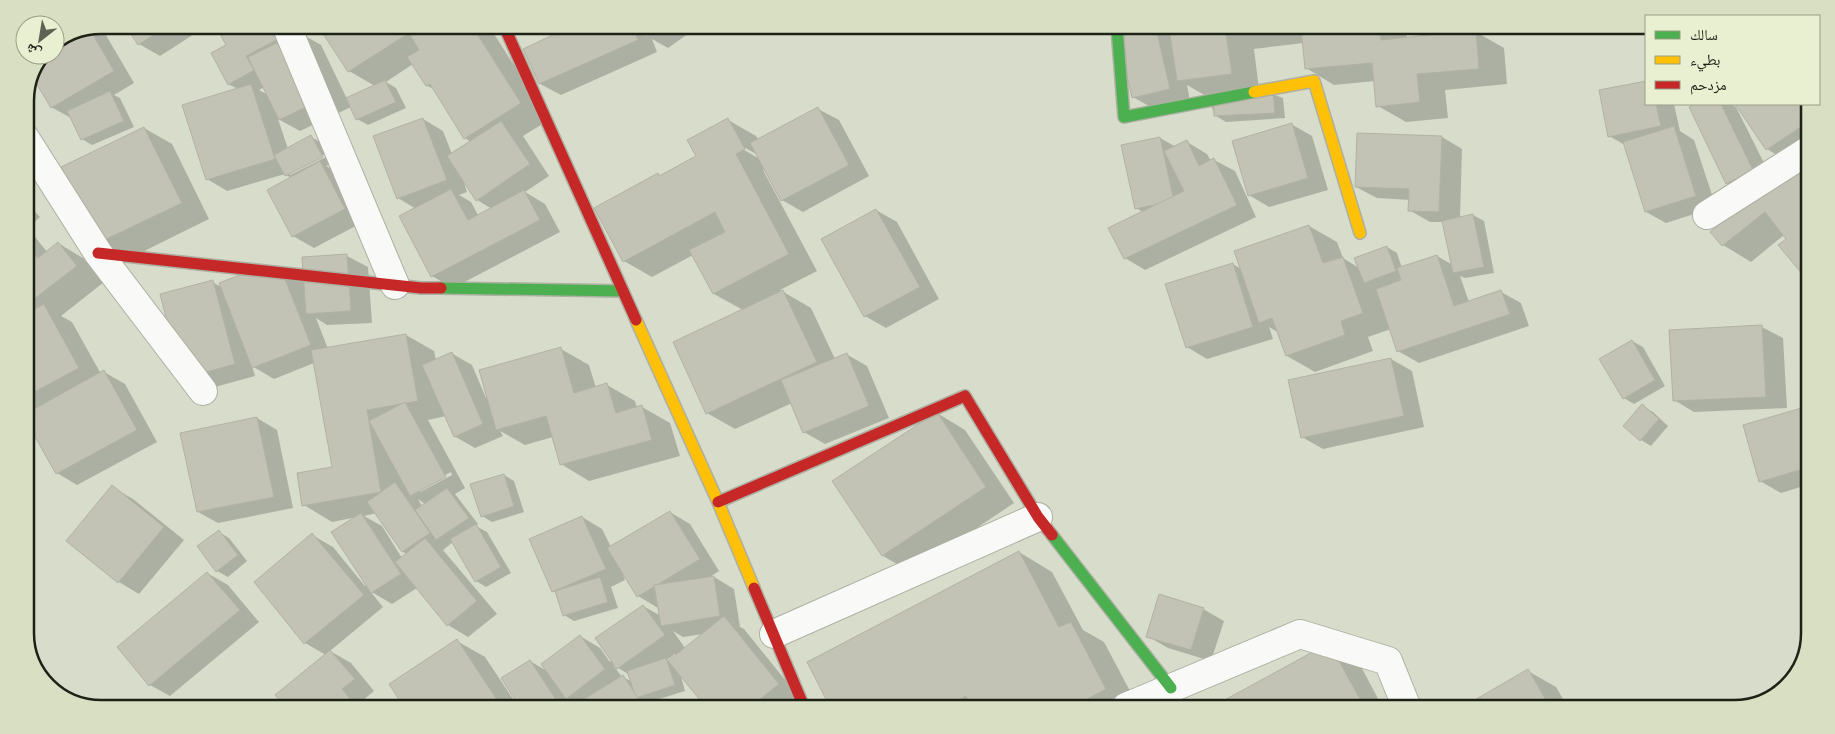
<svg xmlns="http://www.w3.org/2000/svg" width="1835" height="734" font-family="'Open Sans','Noto Naskh Arabic',sans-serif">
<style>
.shadow{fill:#0003;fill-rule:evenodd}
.building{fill:#c3c3b5;stroke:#b2b2a4}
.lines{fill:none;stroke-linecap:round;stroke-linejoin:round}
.street-casing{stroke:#adb0a2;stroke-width:30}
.fast-casing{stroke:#adb0a2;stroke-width:14}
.slow-casing{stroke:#adb0a2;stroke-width:14}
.jam-casing{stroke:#adb0a2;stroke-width:14}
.street{stroke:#f9faf7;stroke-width:28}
.fast{stroke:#4caf50;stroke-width:11}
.slow{stroke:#ffc107;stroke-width:11}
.jam{stroke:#c62828;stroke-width:11}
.rim{fill:none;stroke:#1e2115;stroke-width:2.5}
</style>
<rect width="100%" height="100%" fill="#d8dccb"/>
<g class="shadow">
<polygon points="100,25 134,83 114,95 120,98 134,127 92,145 82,139 73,119 51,107 34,76 44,55 55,55 55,44"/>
<polygon points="127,25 195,25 199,31 160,56 139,44"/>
<path d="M 217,25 L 283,25 L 300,33 L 321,45 L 347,99 L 375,86 L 349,71 L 321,26 L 489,26 L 549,120 L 523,136 L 549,176 L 525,192 L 545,204 L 560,232 L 453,288 L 432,276 L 416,209 L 398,198 L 423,119 L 443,131 L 452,154 L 471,142 L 465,138 L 434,89 L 427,86 L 413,64 L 386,82 L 396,88 L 406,108 L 368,125 L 357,119 L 351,107 L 300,131 L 278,119 L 288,149 L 311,137 L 322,143 L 327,153 L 290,172 L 290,175 L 328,156 L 332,163 L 326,166 L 341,174 L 365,221 L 314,248 L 293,236 L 291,178 L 285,174 L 227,191 L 207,179 L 238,89 L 228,84 L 228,46 ZM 264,87 L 268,95 L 259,90 ZM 463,179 L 477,200 L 492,209 L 478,215 L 471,202 L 459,195 L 467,192 Z"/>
<polygon points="575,26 699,26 668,48 652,39 657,52 561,95 540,84"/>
<polygon points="1117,28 1406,28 1407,38 1476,32 1504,48 1507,84 1445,90 1448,118 1406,122 1378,106 1375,81 1334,85 1306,68 1303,43 1254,49 1259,89 1283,98 1285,118 1226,122 1216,116 1206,96 1187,85 1190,101 1154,109 1133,97"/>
<polygon points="1646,82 1646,104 1674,104 1680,131 1694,140 1716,207 1666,223 1646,212 1625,145 1609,136 1600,91"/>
<polygon points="1698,104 1731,104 1736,107 1765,165 1777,155 1767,149 1736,104 1810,104 1810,134 1784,151 1809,165 1809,280 1784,235 1751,262 1723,245 1712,232 1755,198 1727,183 1690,107"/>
<path d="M 818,109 L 839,120 L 869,176 L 803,212 L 782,200 L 766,169 L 763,170 L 817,271 L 780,290 L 811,308 L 835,359 L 846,354 L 867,366 L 889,418 L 825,444 L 804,432 L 792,403 L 735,429 L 707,413 L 743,310 L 714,294 L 693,255 L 652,277 L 624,261 L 658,175 L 661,176 L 698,156 L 728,120 L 756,136 L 759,140 ZM 740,145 L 758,155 L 758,158 L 739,147 Z"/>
<polygon points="1291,124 1312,136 1328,190 1269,207 1249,195"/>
<polygon points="144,128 172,144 209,219 128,259 99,242"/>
<polygon points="1442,137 1462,149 1460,218 1473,215 1484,221 1494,273 1465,278 1460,276 1469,302 1501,292 1521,303 1529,326 1419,363 1398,351 1391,329 1368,337 1373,351 1315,372 1287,356 1279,333 1269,327 1273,339 1207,359 1187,347 1233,264 1241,269 1309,226 1337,242 1343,258 1359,268 1387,247 1397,253 1402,268 1437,256 1453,265 1444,222 1430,222 1409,210 1410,200 1377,198 1356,187"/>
<polygon points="1160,138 1176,147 1187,142 1207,154 1211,161 1214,160 1235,171 1256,217 1145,270 1125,258 1143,212 1136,208"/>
<polygon points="25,201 40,217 28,228 47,252 58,243 86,260 104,282 61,316 72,322 101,374 104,372 125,384 157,442 77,485 57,473 30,426 25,429"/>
<polygon points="876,210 897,222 939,299 886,328 865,316"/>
<path d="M 347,256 L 368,267 L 372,323 L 327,325 L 316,318 L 328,349 L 406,335 L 434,351 L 436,360 L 451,353 L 472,365 L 486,398 L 561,349 L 589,365 L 596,388 L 607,385 L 635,401 L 637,408 L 642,407 L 670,423 L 680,456 L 589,481 L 561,464 L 553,437 L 525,445 L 500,431 L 503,436 L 475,448 L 454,436 L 446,416 L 428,420 L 465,488 L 455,494 L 478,524 L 476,526 L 487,532 L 511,573 L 486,587 L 476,581 L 453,542 L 443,550 L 497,614 L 468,637 L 448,625 L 417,588 L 392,604 L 370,591 L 383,607 L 330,651 L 351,663 L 374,691 L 362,701 L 365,706 L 285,705 L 276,695 L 326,655 L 305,643 L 312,535 L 333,547 L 365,586 L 367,585 L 357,517 L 332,522 L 304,505 L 333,468 L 314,363 L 274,379 L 252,366 L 255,376 L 204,390 L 212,282 L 223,288 ZM 451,472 L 452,475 L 420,492 L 420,489 ZM 418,499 L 425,504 L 422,506 ZM 377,513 L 403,552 L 407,554 L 402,558 L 382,526 L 364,516 Z"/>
<polygon points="1762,327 1783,338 1787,408 1694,412 1674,400 1670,331"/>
<polygon points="1632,341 1643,347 1665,386 1634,404 1624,398"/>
<polygon points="1391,359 1412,371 1424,427 1323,449 1302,437"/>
<polygon points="1642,406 1653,412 1668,426 1651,446 1641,440"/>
<polygon points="1805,408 1808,410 1807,485 1781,493 1760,481"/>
<polygon points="937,413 965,430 1014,503 911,572 883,556 833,482"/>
<polygon points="257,418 277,430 293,508 218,523 198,512"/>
<polygon points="504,475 514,481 524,512 492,522 482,516"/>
<polygon points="112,487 133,499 184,540 139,594 119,582 68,541"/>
<path d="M 670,512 L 690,524 L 719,571 L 708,578 L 714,577 L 734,589 L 740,627 L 744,629 L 798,696 L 785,707 L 706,706 L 680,673 L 685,691 L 656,700 L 660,706 L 405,706 L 457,641 L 485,657 L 517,705 L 519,704 L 530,661 L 547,671 L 580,636 L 600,648 L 610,662 L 643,606 L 661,616 L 658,608 L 638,596 L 625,575 L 623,575 L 625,580 L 611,587 L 618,608 L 574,621 L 564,615 L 557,594 L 553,591 L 582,517 L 602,529 L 611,547 ZM 673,631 L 683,637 L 704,634 L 685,648 ZM 675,654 L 676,656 L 669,661 L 667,660 ZM 613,665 L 630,675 L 633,682 L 622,677 Z"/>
<polygon points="219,532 229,538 247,561 228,577 217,571"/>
<polygon points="1019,552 1052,572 1083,630 1104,642 1139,708 832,707"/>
<polygon points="207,573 228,585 259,622 170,696 150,685"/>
<polygon points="1203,609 1224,621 1211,661 1168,648 1147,636"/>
<polygon points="1329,645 1358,661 1383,708 1212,708"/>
<polygon points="1528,671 1556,687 1569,709 1463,708"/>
</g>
<g class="building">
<polygon points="125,25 169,25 138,45"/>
<polygon points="215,25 270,25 278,39 246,56 254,70 228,85 211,53 226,45"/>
<polygon points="318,26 472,26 521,103 464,139 430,84 426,86 407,57 419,50 409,33 348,72"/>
<polygon points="572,26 632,26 638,40 539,84 523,49"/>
<polygon points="639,26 662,26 646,37"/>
<polygon points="1116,28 1156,28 1170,89 1132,98"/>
<polygon points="1169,28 1268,28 1226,33 1232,74 1177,81"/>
<polygon points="1301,28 1380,28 1381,40 1476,30 1479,69 1417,74 1420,102 1376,107 1372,63 1305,69"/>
<polygon points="90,29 114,71 51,108 33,78 44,55 55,55 55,44"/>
<polygon points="300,32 331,95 279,120 248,57"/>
<polygon points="385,80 396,102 356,120 346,98"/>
<polygon points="1646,81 1646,104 1656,104 1661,126 1608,137 1599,90"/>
<polygon points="251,84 275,159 206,180 182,105"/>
<polygon points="110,91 124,121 81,140 67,111"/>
<polygon points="1273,91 1275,113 1214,116 1213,93"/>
<polygon points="1695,104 1721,104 1753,170 1726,184 1689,107"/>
<polygon points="1735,104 1810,104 1810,121 1766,150"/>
<polygon points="818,107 849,165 781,201 750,143"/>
<polygon points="423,118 447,180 397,199 373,136"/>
<polygon points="728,118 745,149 736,154 789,254 713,294 689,250 725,232 715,212 623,262 594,208 658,173 659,176 696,156 687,140"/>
<polygon points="501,121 530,164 476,201 447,156"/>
<polygon points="1292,123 1308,178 1248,196 1232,141"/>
<polygon points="1674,126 1696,196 1645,212 1623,142"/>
<polygon points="144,127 182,203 98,243 61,167"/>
<polygon points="1357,133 1442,136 1439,212 1408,211 1409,189 1355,187"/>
<polygon points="311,135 323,157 285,176 274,155"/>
<polygon points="1160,137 1174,201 1135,209 1121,145"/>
<polygon points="1187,140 1199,166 1214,158 1237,205 1124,259 1108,228 1184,191 1164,151"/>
<polygon points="1783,148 1809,180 1809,282 1778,245 1786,239 1765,212 1722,246 1710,232 1753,198 1741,182"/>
<polygon points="320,161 345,209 292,237 267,190"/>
<polygon points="451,189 468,220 524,190 540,220 431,277 399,216"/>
<polygon points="876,209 920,287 864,317 821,239"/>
<polygon points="1473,214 1484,267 1453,273 1442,221"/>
<polygon points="1309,225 1323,263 1343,257 1363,313 1341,321 1345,335 1286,356 1272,318 1259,323 1234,251"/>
<polygon points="58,242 77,266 25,306 25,243 38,258"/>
<polygon points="1387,246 1396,271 1364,283 1354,258"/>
<polygon points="347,254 351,311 306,314 302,257"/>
<polygon points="1437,255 1454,306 1501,290 1510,314 1397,352 1376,289 1401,280 1397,268"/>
<polygon points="1233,263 1253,327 1186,348 1165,284"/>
<polygon points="255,269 283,274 311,345 252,368 219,283"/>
<polygon points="213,280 235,364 182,379 160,294"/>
<polygon points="783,290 817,362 706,414 673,342"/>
<polygon points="44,304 79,368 25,397 25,314"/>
<polygon points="1762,325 1766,397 1673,401 1669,330"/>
<polygon points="406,334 418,401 367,410 381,492 302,506 297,473 332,467 311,350"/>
<polygon points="1632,340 1655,380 1623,399 1599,359"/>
<polygon points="561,347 574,393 607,383 616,413 642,405 652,440 560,465 546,416 496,430 479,370"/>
<polygon points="452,352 483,424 454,437 422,365"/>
<polygon points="847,353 869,406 803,433 781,380"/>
<polygon points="1391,358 1404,416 1301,438 1288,380"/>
<polygon points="104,370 137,430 56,474 25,419 25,414"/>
<polygon points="405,402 446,477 410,496 369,421"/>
<polygon points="1642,404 1659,419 1640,441 1623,426"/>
<polygon points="1805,407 1808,416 1807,468 1759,482 1743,425"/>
<polygon points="937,412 986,487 882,556 832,481"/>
<polygon points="257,417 274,497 197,512 180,433"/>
<polygon points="504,474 514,506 481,517 470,484"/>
<polygon points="395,482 430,533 402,552 367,502"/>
<polygon points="112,485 164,527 118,583 66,541"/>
<polygon points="447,488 469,518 436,540 415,510"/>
<polygon points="670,511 700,559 637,597 607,548"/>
<polygon points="361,513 401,574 371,593 331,532"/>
<polygon points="582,516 606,569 552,592 529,539"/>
<polygon points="476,524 501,567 475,582 450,539"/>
<polygon points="219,530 238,555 216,572 197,546"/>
<polygon points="312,533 364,595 304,644 254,582"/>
<polygon points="425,538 477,601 447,626 395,562"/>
<polygon points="1019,551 1059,627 1071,622 1106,689 1072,707 971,707 966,696 945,707 830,707 807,662"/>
<polygon points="207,572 240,610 149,686 117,647"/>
<polygon points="714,576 720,616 661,626 654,585"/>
<polygon points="600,577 608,602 563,616 555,591"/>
<polygon points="1159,594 1204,608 1191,650 1146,637"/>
<polygon points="643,605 665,635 617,669 595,638"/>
<polygon points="724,616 779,684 750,707 705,706 668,661"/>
<polygon points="580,635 605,669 566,699 541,664"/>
<polygon points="457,639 501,706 403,706 389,684"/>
<polygon points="1329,643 1365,708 1210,708"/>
<polygon points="330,650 355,679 342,689 356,706 283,705 275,695"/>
<polygon points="666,658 675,685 636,698 627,671"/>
<polygon points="530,660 560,706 519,706 501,678"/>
<polygon points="1528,669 1551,709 1461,708"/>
<polygon points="623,675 643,706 573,706"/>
</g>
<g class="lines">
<defs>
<g id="street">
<polyline points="286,25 395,285"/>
<polyline points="25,138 98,253 203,391"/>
<polyline points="1707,215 1809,150"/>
<polyline points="774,634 1038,517"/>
<polyline points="1126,707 1300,634 1388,661 1407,708"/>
</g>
<g id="fast">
<polyline points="1117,28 1124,117 1254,92"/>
<polyline points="441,288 623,291"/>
<polyline points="1052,535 1171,688"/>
</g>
<g id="slow">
<polyline points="1254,92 1314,81 1360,233"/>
<polyline points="636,320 718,502 754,588"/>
</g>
<g id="jam">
<polyline points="504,26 636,320"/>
<polyline points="98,253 421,288 441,288"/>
<polyline points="718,502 965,396 1038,517 1052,535"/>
<polyline points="754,588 804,707"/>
</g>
</defs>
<use href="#street" class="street-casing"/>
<use href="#fast" class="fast-casing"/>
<use href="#slow" class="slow-casing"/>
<use href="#jam" class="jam-casing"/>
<use href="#street" class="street"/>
<use href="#fast" class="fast"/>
<use href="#slow" class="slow"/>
<use href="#jam" class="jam"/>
</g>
<path d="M0 0H1835V734H0ZM101 34H1734A67 67 0 0 1 1801 101V633A67 67 0 0 1 1734 700H101A67 67 0 0 1 34 633V101A67 67 0 0 1 101 34Z" fill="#d9dfc2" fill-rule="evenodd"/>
<path class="rim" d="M101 34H1734A67 67 0 0 1 1801 101V633A67 67 0 0 1 1734 700H101A67 67 0 0 1 34 633V101A67 67 0 0 1 101 34Z"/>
<rect x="1645" y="15" width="175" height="90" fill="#e9f0d1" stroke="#989d86"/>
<rect x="1655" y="31" width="25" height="8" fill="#4caf50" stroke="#989d86"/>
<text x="1690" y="40" font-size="15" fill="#1e2115">سالك</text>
<rect x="1655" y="56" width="25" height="8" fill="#ffc107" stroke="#989d86"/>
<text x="1690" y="65" font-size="15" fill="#1e2115">بطيء</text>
<rect x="1655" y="81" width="25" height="8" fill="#c62828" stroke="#989d86"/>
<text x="1690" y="90" font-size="15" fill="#1e2115">مزدحم</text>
<g transform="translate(40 40) rotate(211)"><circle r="24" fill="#e9f0d1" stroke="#989d86"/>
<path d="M0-4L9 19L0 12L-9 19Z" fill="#5f6255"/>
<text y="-8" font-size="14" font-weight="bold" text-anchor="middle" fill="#1e2115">ش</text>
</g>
</svg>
